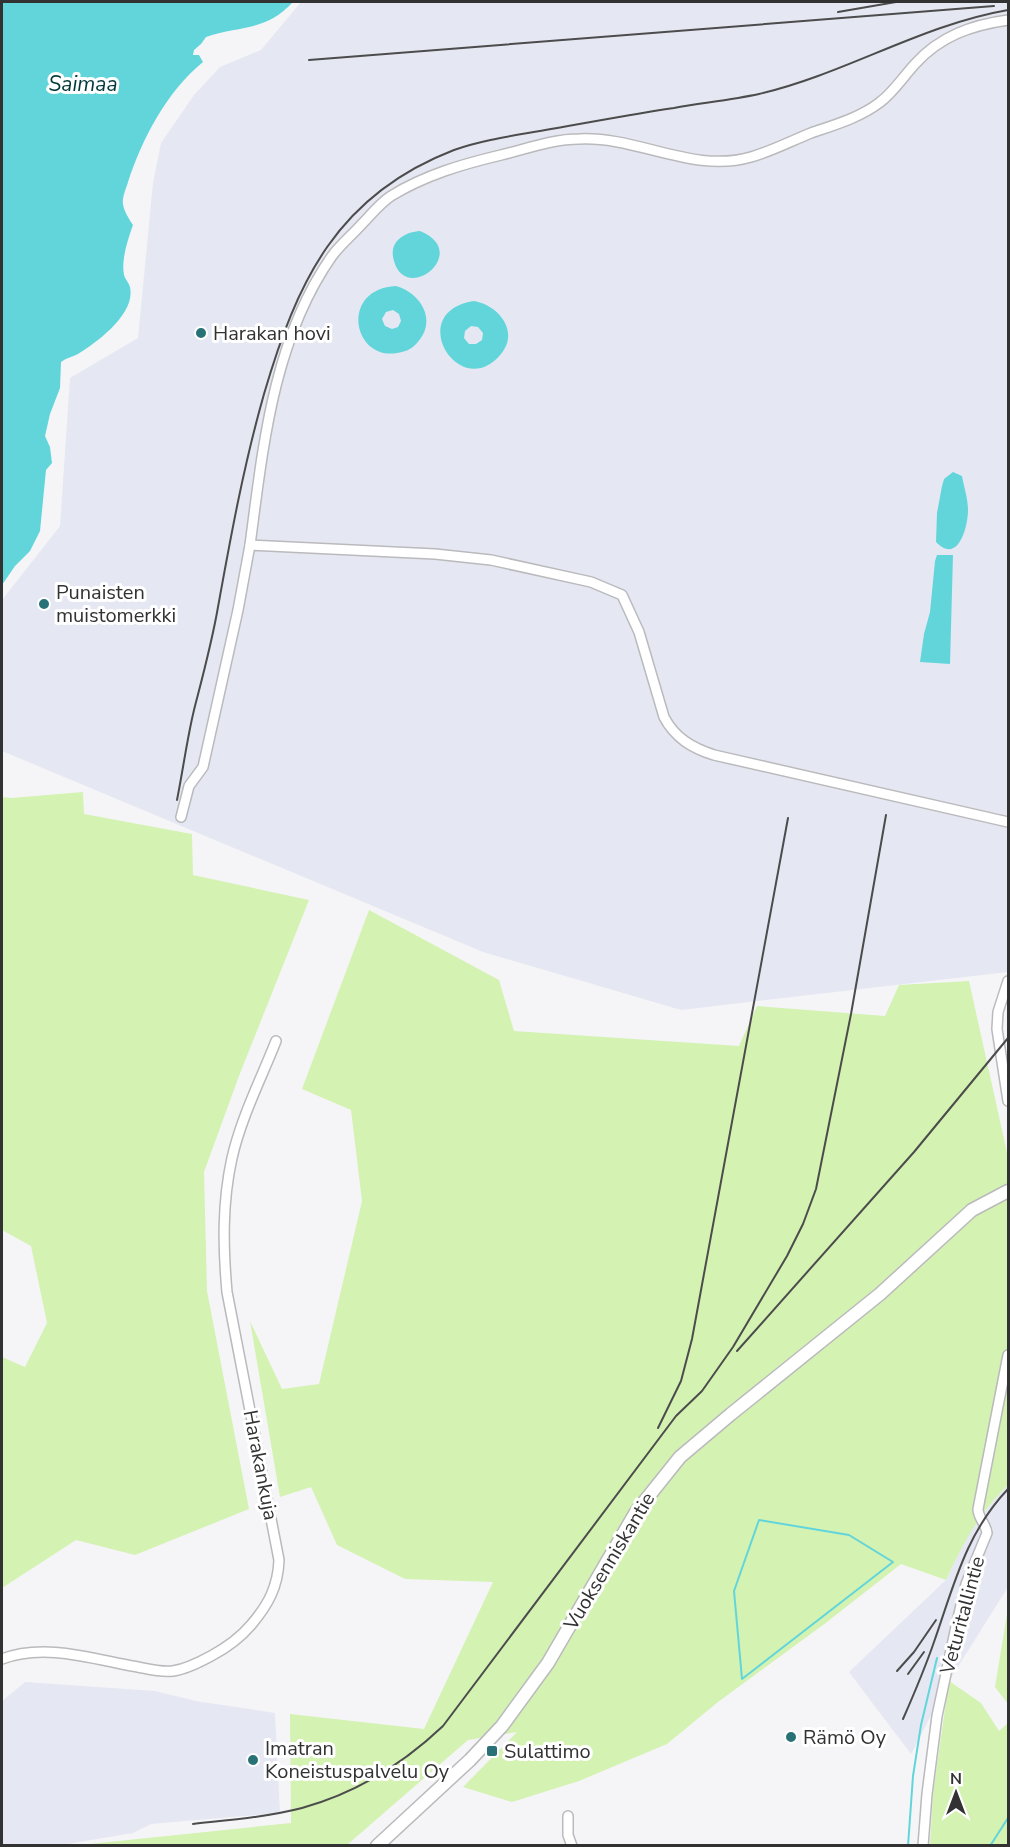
<svg xmlns="http://www.w3.org/2000/svg" width="1010" height="1847" font-family="'Nunito Sans',sans-serif">
<style>
.built{fill:#e5e8f2}
.green{fill:#d4f2b2}
.water{fill:#62d5db;fill-rule:evenodd}
.lines{fill:none;stroke-linecap:round;stroke-linejoin:round}
.stream{stroke:#62d5db;stroke-width:2}
.street-casing{stroke:#bababd;stroke-width:12}
.secondary-casing{stroke:#bababd;stroke-width:15}
.street{stroke:#fff;stroke-width:9}
.secondary{stroke:#fff;stroke-width:12}
.rail{stroke:#4c4c4d;stroke-width:2}
.poi-dot{fill:#287277;stroke:#fff;stroke-width:2}
.labels{text-anchor:middle;stroke-width:6;stroke-linejoin:round;paint-order:stroke}
.poi-label{font-size:20px;fill:#323233;stroke:#fff;text-anchor:start}
.street-label{font-size:20px;fill:#323233;stroke:#fff}
.water-label{font-size:21px;font-style:italic;fill:#00383b;stroke:#fff}
</style>
<rect width="100%" height="100%" fill="#f5f5f8"/>
<g class="built">
<polygon points="301,2 1008,2 1008,972 681,1010 483,952 2,751 2,600 60,526 70,378 138,338 153,183 161,143 194,95 220,67 261,50"/>
<polygon points="1008,1485 1008,1587 949,1681 911,1754 849,1672 946,1580 969,1532 994,1500"/>
<polygon points="25,1682 155,1691 196,1701 275,1713 280,1813 151,1824 133,1833 62,1845 2,1845 2,1701"/>
</g>
<g class="green">
<polygon points="83,792 84,814 192,834 193,875 309,900 239,1076 204,1172 207,1291 249,1509 135,1555 76,1540 2,1588 2,1357 25,1367 47,1323 31,1246 2,1230 2,797 11,798"/>
<path d="M 369,910 L 499,980 L 514,1031 L 739,1046 L 757,1006 L 885,1016 L 899,985 L 969,981 L 1008,1157 L 1008,1485 C 977,1516 964,1542 946,1580 L 901,1564 L 827,1622 L 718,1702 L 667,1744 L 579,1781 L 512,1802 L 463,1787 L 517,1732 L 468,1740 L 347,1845 L 70,1846 L 291,1823 L 290,1714 L 424,1729 L 493,1582 L 405,1579 L 337,1545 L 311,1487 L 280,1497 L 250,1321 L 282,1389 L 319,1384 L 362,1201 L 351,1110 L 302,1089 Z"/>
<polygon points="1008,1608 1008,1704 995,1687"/>
<polygon points="949,1681 981,1703 999,1731 1008,1723 1008,1845 930,1845 933,1793"/>
</g>
<g class="water">
<path d="M 2,2 L 293,2 C 265,32 241,25 206,37 L 201,44 L 194,50 L 193,55 L 199,55 L 203,62 C 167,91 142,139 128,182 C 126,189 122,197 123,204 C 124,211 129,219 133,225 C 128,239 121,260 124,275 C 125,279 129,283 130,287 C 136,314 97,342 78,354 C 72,357 66,358 61,362 L 60,388 L 50,414 L 45,436 L 50,447 L 52,463 L 46,470 L 40,531 L 30,551 L 15,566 L 2,585 Z"/>
<path d="M 420,231 C 472,252 406,305 394,261 C 388,242 404,232 420,231 Z"/>
<path d="M 396,286 C 421,293 438,321 417,343 C 412,349 405,352 397,353 C 353,361 339,289 396,286 ZM 393,310 L 399,314 L 401,321 L 398,327 L 392,329 L 385,326 L 382,319 L 386,312 Z"/>
<path d="M 474,301 C 498,305 520,331 501,354 C 460,404 403,312 474,301 ZM 471,326 L 478,327 L 483,333 L 482,340 L 476,344 L 469,344 L 464,338 L 465,331 Z"/>
<path d="M 953,472 L 962,476 C 964,487 968,499 968,510 C 968,527 958,565 936,542 L 937,513 L 942,486 L 944,479 Z"/>
<polygon points="937,555 953,555 950,664 920,662 924,634 930,612 935,561"/>
</g>
<g class="lines">
<g class="stream">
<polygon points="759,1520 849,1535 893,1562 742,1679 734,1591"/>
<polyline points="908,1846 913,1776 921,1725 937,1658"/>
<polyline points="990,1846 1008,1818"/>
</g>
<defs>
<g id="street">
<path d="M 250,545 C 263,447 273,340 332,256 C 340,245 351,236 361,225 C 371,215 379,204 391,196 C 425,175 463,164 501,155 C 526,149 553,139 579,139 C 638,136 693,174 751,157 C 772,151 791,141 811,133 C 834,125 859,118 879,103 C 893,93 903,77 915,64 C 940,36 972,25 1008,20"/>
<path d="M 181,817 L 189,786 L 203,767 L 238,610 L 250,545 L 435,554 L 491,560 L 591,582 L 622,595 L 639,632 L 664,717 C 675,738 692,748 714,755 L 1008,822"/>
<polyline points="1008,981 998,1012 997,1029 1008,1101"/>
<path d="M 2,1659 C 43,1643 90,1658 132,1666 C 145,1668 160,1673 173,1671 C 187,1669 200,1662 211,1656 C 226,1648 240,1638 251,1625 C 268,1605 278,1587 279,1560 L 227,1292 C 223,1247 222,1203 232,1158 C 241,1118 261,1079 276,1041"/>
<polyline points="568,1816 568,1835 572,1846"/>
<path d="M 923,1846 L 927,1794 L 937,1716 L 957,1622 L 966,1584 L 987,1533 C 986,1524 978,1518 978,1509 L 1008,1355"/>
</g>
<polyline id="secondary" points="377,1846 470,1760 502,1726 548,1663 636,1512 680,1457 731,1414 880,1294 972,1210 1008,1191"/>
</defs>
<use href="#street" class="street-casing"/>
<use href="#secondary" class="secondary-casing"/>
<use href="#street" class="street"/>
<use href="#secondary" class="secondary"/>
<g class="rail">
<polyline points="838,12 896,2"/>
<polyline points="309,60 994,6"/>
<path d="M 177,800 C 183,770 187,739 194,710 C 203,675 212,642 218,607 C 231,535 244,464 264,394 C 297,281 337,195 454,150 C 485,139 519,135 551,129 C 592,122 633,114 674,108 C 702,103 731,100 759,94 C 845,74 921,25 1008,10"/>
<polyline points="737,1351 914,1152 1008,1038"/>
<polyline points="658,1428 681,1381 692,1339 788,818"/>
<polyline points="897,1671 914,1652 936,1620"/>
<polyline points="908,1674 924,1652"/>
<path d="M 903,1719 C 914,1694 925,1668 934,1642 C 954,1585 966,1533 1008,1489"/>
<path d="M 193,1824 C 229,1820 267,1817 302,1808 C 356,1793 403,1764 443,1726 L 676,1416 L 702,1391 L 733,1347 L 787,1256 L 803,1224 L 816,1189 L 851,1014 L 886,815"/>
</g>
</g>
<g class="poi-dot">
<circle cx="201" cy="333" r="6"/>
<circle cx="44" cy="604" r="6"/>
<circle cx="791" cy="1737" r="6"/>
<rect x="486" y="1745" width="12" height="12" rx="3"/>
<circle cx="253" cy="1760" r="6"/>
</g>
<g class="labels">
<g class="poi-label">
<text x="213" y="340">Harakan hovi</text>
<text x="56" y="599">Punaisten<tspan x="56" dy="23">muistomerkki</tspan></text>
<text x="803" y="1744">Rämö Oy</text>
<text x="265" y="1755">Imatran<tspan x="265" dy="23">Koneistuspalvelu Oy</tspan></text>
<text x="504" y="1758">Sulattimo</text>
</g>
<g class="street-label">
<text transform="translate(261 1465) rotate(79)" y="7">Harakankuja</text>
<text transform="translate(609 1561) rotate(-59)" y="7">Vuoksenniskantie</text>
<text transform="translate(962 1615) rotate(-75)" y="7">Veturitallintie</text>
</g>
<g class="water-label">
<text x="83" y="91">Saimaa</text>
</g>
</g>
<rect width="1010" height="1847" fill="none" stroke="#323233" stroke-width="6"/>
<g transform="translate(956 1793)" stroke="#ffffff" stroke-width="4.5" paint-order="stroke">
<path d="M0-4.5L10 22L0 15L-10 22Z" fill="#323233"/>
<text y="-9" font-size="16" font-weight="bold" text-anchor="middle" fill="#323233">N</text>
</g>
</svg>
